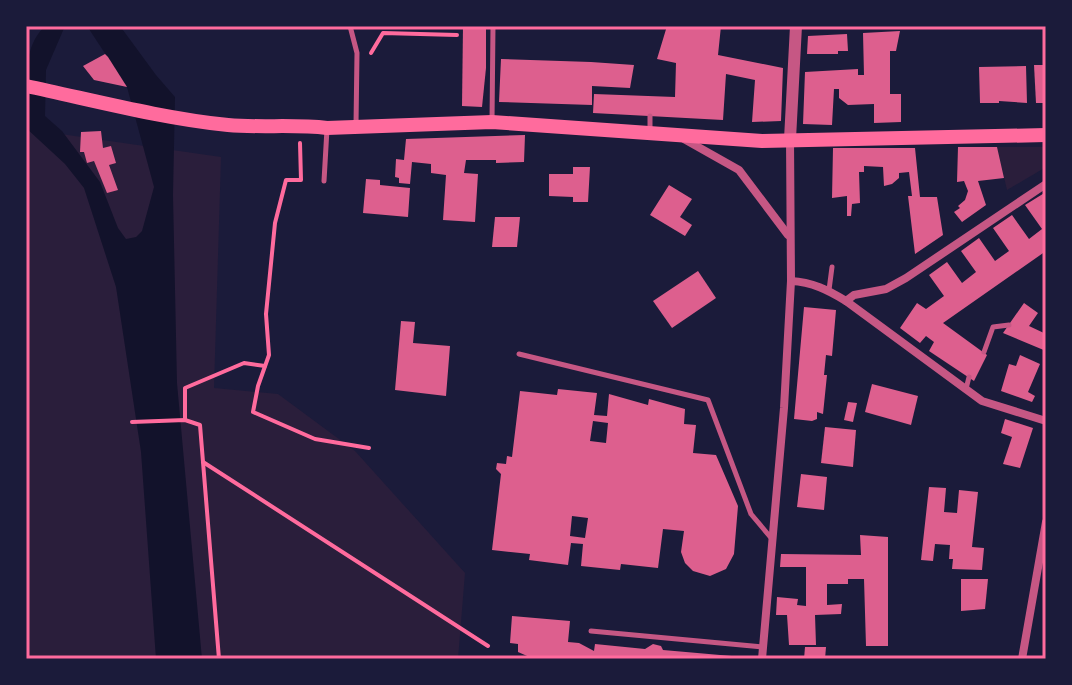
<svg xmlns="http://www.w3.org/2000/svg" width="1072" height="685" font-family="'Roboto Serif',serif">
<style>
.green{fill:#2a1e3b}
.water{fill:#12122b}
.building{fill:#dd5f8e;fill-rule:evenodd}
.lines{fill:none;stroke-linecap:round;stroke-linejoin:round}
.path{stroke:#ff6b9d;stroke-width:4}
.service{stroke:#c65784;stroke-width:5}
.minor{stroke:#c65784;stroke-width:8}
.tertiary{stroke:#c65784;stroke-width:12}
.secondary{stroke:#ff6b9d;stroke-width:14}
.neatline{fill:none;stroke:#ff6b9d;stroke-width:3}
</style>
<rect width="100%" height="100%" fill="#1b1b3a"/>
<g class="green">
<polygon points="26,129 221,157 214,388 278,394 355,451 465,573 458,659 26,659"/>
<polygon points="997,147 1046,147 1046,167 1007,190"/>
</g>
<path class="water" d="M 46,26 L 65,26 L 46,70 L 45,116 L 62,131 L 100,182 L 118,228 L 126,239 L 136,237 L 142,231 L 154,187 L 127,87 L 87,26 L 120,26 L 156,75 L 175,97 L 173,195 L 177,383 L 202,659 L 156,659 L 141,452 L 116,287 L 84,188 L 65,164 L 26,128 C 26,99 20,45 46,26 Z"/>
<g class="building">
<polygon points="463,26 486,26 486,68 482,107 462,106"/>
<polygon points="667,26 721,26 718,55 783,68 781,121 752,122 755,80 726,74 723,120 593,113 594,94 675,97 676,63 657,59"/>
<polygon points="900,31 896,51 890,51 890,94 901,94 901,122 874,123 874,104 848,105 839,98 839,89 834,89 832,125 803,124 805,72 858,69 858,75 864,75 863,33"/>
<polygon points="847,34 848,51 838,51 838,54 807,54 808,36"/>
<polygon points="105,54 108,57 127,87 94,80 83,66"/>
<polygon points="501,59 591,62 634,65 630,88 592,86 592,105 499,102"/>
<polygon points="1034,65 1046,65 1046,103 1036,103"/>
<polygon points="1026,66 1027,103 999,101 999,103 980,103 979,67"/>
<polygon points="101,131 103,148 111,146 116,163 109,165 118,190 107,193 94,161 87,163 84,152 80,152 81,132"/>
<polygon points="525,135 524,162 496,163 496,160 466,160 464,173 478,174 475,222 443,220 446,175 431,173 431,164 412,162 410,184 399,183 399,178 395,177 396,159 404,160 406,139"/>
<polygon points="958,147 997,147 1004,178 978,181 986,205 962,222 954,212 960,208 958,206 965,200 968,191 964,181 957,182"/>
<polygon points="833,148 915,148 920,197 937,197 943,235 915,254 908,196 912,196 909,172 899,173 899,178 892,184 884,186 883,167 864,166 864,172 859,172 860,203 852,204 851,216 847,216 847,196 832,198"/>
<polygon points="573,167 590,167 588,202 573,202 573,197 549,196 549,174 573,174"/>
<polygon points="366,179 380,180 380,185 410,188 408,217 363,213"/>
<polygon points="669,185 692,199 680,217 692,225 685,236 650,215"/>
<polygon points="1046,192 1046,251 943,323 987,355 974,381 929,351 934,342 926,336 920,343 900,328 917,303 926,309 944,296 929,275 947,262 962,283 976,272 961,251 979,238 995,261 1009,251 993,228 1012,215 1029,239 1042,229 1025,205"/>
<polygon points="495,217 520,217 517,247 492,247"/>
<polygon points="698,271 716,298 672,328 653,301"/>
<polygon points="1024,303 1038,313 1029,326 1046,334 1046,351 1003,333"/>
<polygon points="804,307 836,310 832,356 826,355 824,375 827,375 823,414 817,412 817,419 812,421 794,419"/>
<polygon points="401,321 415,322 413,343 450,346 446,396 395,390"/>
<polygon points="1020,355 1040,364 1028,392 1035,396 1032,402 1001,391 1009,364 1016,366"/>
<polygon points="872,384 918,396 911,425 865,412"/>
<path d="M 558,389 L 597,393 L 594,415 L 607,416 L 609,394 L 648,405 L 649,399 L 685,409 L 684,424 L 696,425 L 693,453 L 716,455 L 738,506 L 734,554 L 726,569 L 710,576 L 693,571 L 685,563 L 681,552 L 684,531 L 663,529 L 658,568 L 621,564 L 620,570 L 581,566 L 583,544 L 571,543 L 568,565 L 529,560 L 530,554 L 492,550 L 501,474 L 496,469 L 497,463 L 506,464 L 507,456 L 512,457 L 520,391 L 557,395 ZM 593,421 L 608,423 L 606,443 L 590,441 ZM 572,516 L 588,518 L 585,538 L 570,536 Z"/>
<polygon points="848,402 857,403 853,422 844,420"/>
<polygon points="1005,419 1033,428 1020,468 1003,464 1012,437 1001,433"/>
<polygon points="825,427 856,430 853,467 821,463"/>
<polygon points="801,474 827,477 824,510 797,507"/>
<polygon points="929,487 946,488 944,512 957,513 959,490 978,492 972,547 984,548 982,570 952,569 953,559 949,559 950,545 935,544 933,561 921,560"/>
<polygon points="860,535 888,537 888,646 866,646 864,579 848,579 848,584 827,584 827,605 842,604 841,614 815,615 816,645 789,645 787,615 776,615 777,597 798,599 797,605 806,606 806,567 780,567 781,554 861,555"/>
<polygon points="961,579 988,579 985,609 961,611"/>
<polygon points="512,616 570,621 568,642 579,643 594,651 595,644 645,649 653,644 661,646 663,650 743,657 742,659 534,659 518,652 518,644 510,643"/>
<polygon points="805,647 826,647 825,659 804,659"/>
</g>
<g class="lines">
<g class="path">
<polyline points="371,53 383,33 457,35"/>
<polyline points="300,143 301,180 286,180 275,223 266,314 269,355 258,386 253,412 315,439 369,448"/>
<polyline points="185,420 185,388 244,363 265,366"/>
<polyline points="132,422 185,420 200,425 219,659"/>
<polyline points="203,462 488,646"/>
</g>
<g class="service">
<polyline points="350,26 357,53 356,125"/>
<polyline points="650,116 650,133"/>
<polyline points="492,121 493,26"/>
<polyline points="324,181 327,129"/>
<polyline points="829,290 832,267"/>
<polyline points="984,352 993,327 1009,325"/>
<polyline points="519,354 708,400 751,514 772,539"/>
<polyline points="966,389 969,377"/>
<polyline points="591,631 763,647"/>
</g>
<g class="minor">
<polyline points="684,139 739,170 788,235"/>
<path d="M 791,281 C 812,282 828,290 846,301 L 982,401 L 1046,421"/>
<polyline points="846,301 854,295 886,289 906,278 1046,184"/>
<polyline points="762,659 784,408 791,281 790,139"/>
<polyline points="1022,659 1046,522"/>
</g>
<polyline class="tertiary" points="790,139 796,26"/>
<path class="secondary" d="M 26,86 C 93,100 160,118 228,125 C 261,128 294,124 327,128 L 492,122 L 762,141 L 1046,135"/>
</g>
<rect width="1072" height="685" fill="none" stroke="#1b1b3a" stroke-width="56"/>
<rect x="28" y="28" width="1016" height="629" class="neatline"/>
</svg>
